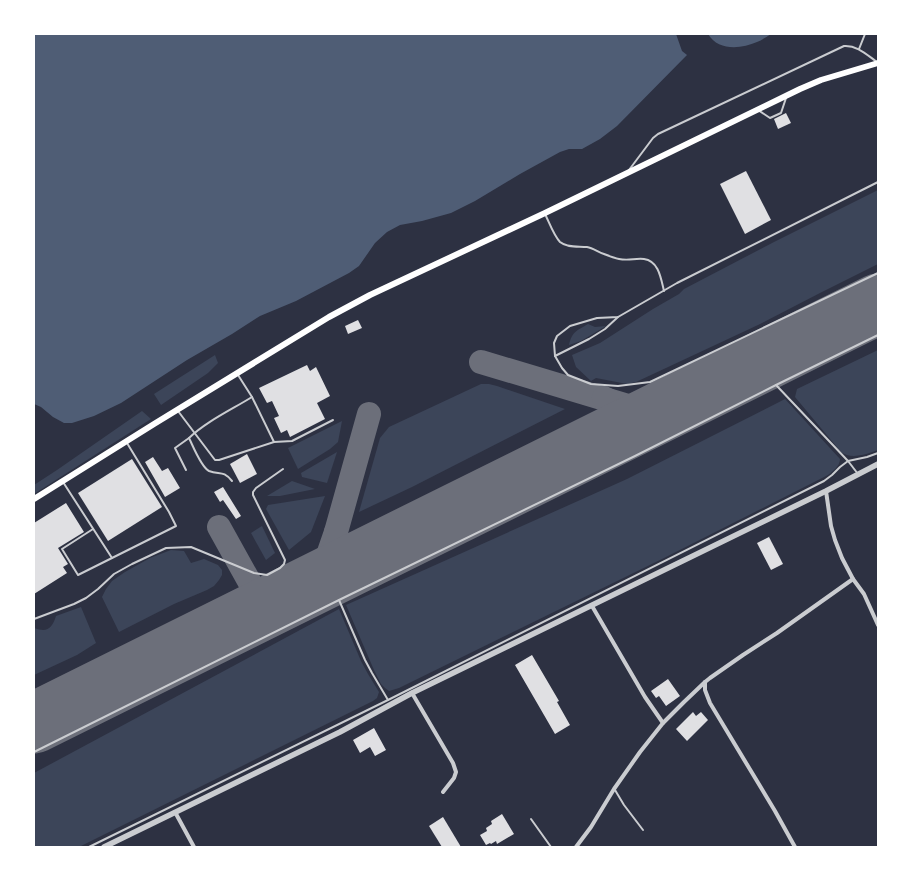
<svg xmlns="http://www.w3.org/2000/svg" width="912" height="881" font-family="'DM Sans',sans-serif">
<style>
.green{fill:#3c4559}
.water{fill:#4f5d75}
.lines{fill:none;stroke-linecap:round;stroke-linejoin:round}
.taxiway{stroke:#6c6f7a;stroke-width:24}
.runway{stroke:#6c6f7a;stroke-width:61}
.building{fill:#e0e0e3}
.service{stroke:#caccd0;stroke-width:2}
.minor{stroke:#caccd0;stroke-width:4}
.tertiary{stroke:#caccd0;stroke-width:5.5}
.secondary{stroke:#fff;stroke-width:6}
</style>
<rect width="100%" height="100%" fill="#2d3142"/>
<g class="green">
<polygon points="878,190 878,264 820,293 758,325 636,382 627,384 596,378 591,381 576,367 572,355 600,343 653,309 679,294 684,289 774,242"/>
<path d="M 588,324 L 595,327 L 606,326 L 581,341 L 569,345 C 572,332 576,331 588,324 Z"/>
<path d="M 878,350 L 878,450 C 867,454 851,460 841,452 L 795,397 L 797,389 Z"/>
<polygon points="215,355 218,363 208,373 161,405 154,394"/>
<polygon points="481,384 489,384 497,386 565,409 412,487 359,512 380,438 389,427"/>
<path d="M 785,399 L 840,459 C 840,466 833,471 828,475 L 662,559 L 399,688 L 389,691 L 385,688 L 381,684 L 374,670 L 346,605 L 627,479 Z"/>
<polygon points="142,411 151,419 34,494 34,485 57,470"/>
<polygon points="342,421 338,442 330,449 298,469 288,448"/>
<polygon points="337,452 327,483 302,477 301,473"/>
<polygon points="292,481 315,489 280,496 267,496"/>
<polygon points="325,496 311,532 289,550 266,509 268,505"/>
<polygon points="262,526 275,553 266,560 251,533"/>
<polygon points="171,550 184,551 191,563 204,559 218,565 222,570 222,575 219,580 214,586 207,590 174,604 119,632 102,597 106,589 112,581 125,572 150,558"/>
<path d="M 81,607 L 96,643 L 77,655 L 34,675 L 34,628 C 48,633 52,628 56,616 Z"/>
<polygon points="339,609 361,661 368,674 379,692 377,698 373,701 79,847 34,847 34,773"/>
</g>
<g class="water">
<polygon points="34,34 676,34 682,51 687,55 617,126 600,139 582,149 569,149 560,152 520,174 475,201 451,213 422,221 400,225 387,232 375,243 359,266 349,273 296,301 260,316 232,334 187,360 121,403 94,416 72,423 64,423 53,417 41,407 34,404"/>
<path d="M 708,34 L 771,34 C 766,37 762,40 757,42 C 741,49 718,51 708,34 Z"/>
</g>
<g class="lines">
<g class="taxiway">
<polyline points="481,362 638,409 651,411 661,411"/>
<path d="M 604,398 C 607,400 611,401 613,403 C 622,409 624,424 616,432 C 614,434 611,436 608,438"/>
<path d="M 219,527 L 254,590 C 257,601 257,605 251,615"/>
<path d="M 336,532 C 333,551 341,557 358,562"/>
<polyline points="305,588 320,573 327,558 336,532 369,414"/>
</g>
<polyline class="runway" points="34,723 878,304"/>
</g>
<g class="building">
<polygon points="786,113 791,123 778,129 774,119"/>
<polygon points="746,171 771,220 745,234 720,184"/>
<polygon points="358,320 362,328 348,334 345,326"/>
<polygon points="307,365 310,371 316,367 330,396 317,403 325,419 290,437 287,430 281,433 274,418 279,416 272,401 267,403 259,388"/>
<polygon points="247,454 257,474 240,483 230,464"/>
<polygon points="153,457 162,471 168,468 180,488 165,497 145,462"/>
<polygon points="132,459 162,507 108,541 78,493"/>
<polygon points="223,487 241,516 236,519 223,500 220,502 214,492"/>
<polygon points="66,503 84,532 58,548 68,564 63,567 67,573 34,594 34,523"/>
<polygon points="769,537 783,564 771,570 757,543"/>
<polygon points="532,655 559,701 557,702 570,725 555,734 515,665"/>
<polygon points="668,679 680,696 666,706 659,696 656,698 651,691"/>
<polygon points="693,712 696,716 701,712 708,720 687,741 676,729"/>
<polygon points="374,728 386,750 375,756 370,747 360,753 353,740"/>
<polygon points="502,814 514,834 497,844 496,841 491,844 490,843 486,845 480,835 487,831 486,828 492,824 491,821"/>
<polygon points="443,817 461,847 442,847 429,826"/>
</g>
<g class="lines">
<g class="service">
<polyline points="859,49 865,34"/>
<polyline points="758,110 770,118 781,113 786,98"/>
<path d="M 629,170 L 653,138 L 658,134 L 844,46 C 857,45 867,55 877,62"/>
<polyline points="878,182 677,283 618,317 597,318 570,326 557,336 554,343 555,356 562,368 568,375 591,384 618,386 650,382 878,273"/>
<path d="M 545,214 C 549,222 554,236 560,242 C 567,248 579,246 587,247 C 593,248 598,252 604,254 C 609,256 614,258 619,259 C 629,261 635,258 644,259 C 659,261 661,279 664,291"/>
<polyline points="555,356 589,339 605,329 618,317"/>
<polyline points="776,385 848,461 858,474"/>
<polyline points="178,411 215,460 219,460 274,442 252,397 238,375"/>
<polyline points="274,442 292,441 333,420"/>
<polyline points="186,470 175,448 189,438"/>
<path d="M 232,481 C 223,470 220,475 209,471 C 201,467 193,446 189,438 C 207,421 231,410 252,397"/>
<polyline points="63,482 112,558"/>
<polyline points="93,529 62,549 78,575 176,526 169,512 127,443"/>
<polyline points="339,600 365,660 372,673 388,700"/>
<polyline points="34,619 74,604 86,598 98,589 114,574 132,564 166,548 191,547 254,573 267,575 280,568 284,564 285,560 253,495 253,492 256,488 283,469"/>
<polyline points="34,752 339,600 635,456 776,385 878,335"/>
<polyline points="615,790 624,805 643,830"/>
<polyline points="531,819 551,847"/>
<polyline points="89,847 388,700 824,481 832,475 840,467 848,461 867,457 878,453"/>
</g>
<g class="minor">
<polyline points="826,491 831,526 835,540 842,558 853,579 864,594 878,625"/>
<polyline points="592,606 645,697 663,723"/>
<polyline points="705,682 705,690 710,703 775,811 795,847"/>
<polyline points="412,693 453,763 456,772 454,778 443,792"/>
<polyline points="175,812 194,847"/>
<polyline points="576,847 591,827 614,789 640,752 663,723 684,702 705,682 710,678 743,655 777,633 853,579"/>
</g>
<polyline class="tertiary" points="104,847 340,732 412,693 826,491 878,464"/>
<polyline class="secondary" points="34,499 154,424 329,317 370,295 545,213 800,89 821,80 878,63"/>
</g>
<rect width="912" height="881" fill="none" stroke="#ffffff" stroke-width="70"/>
</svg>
